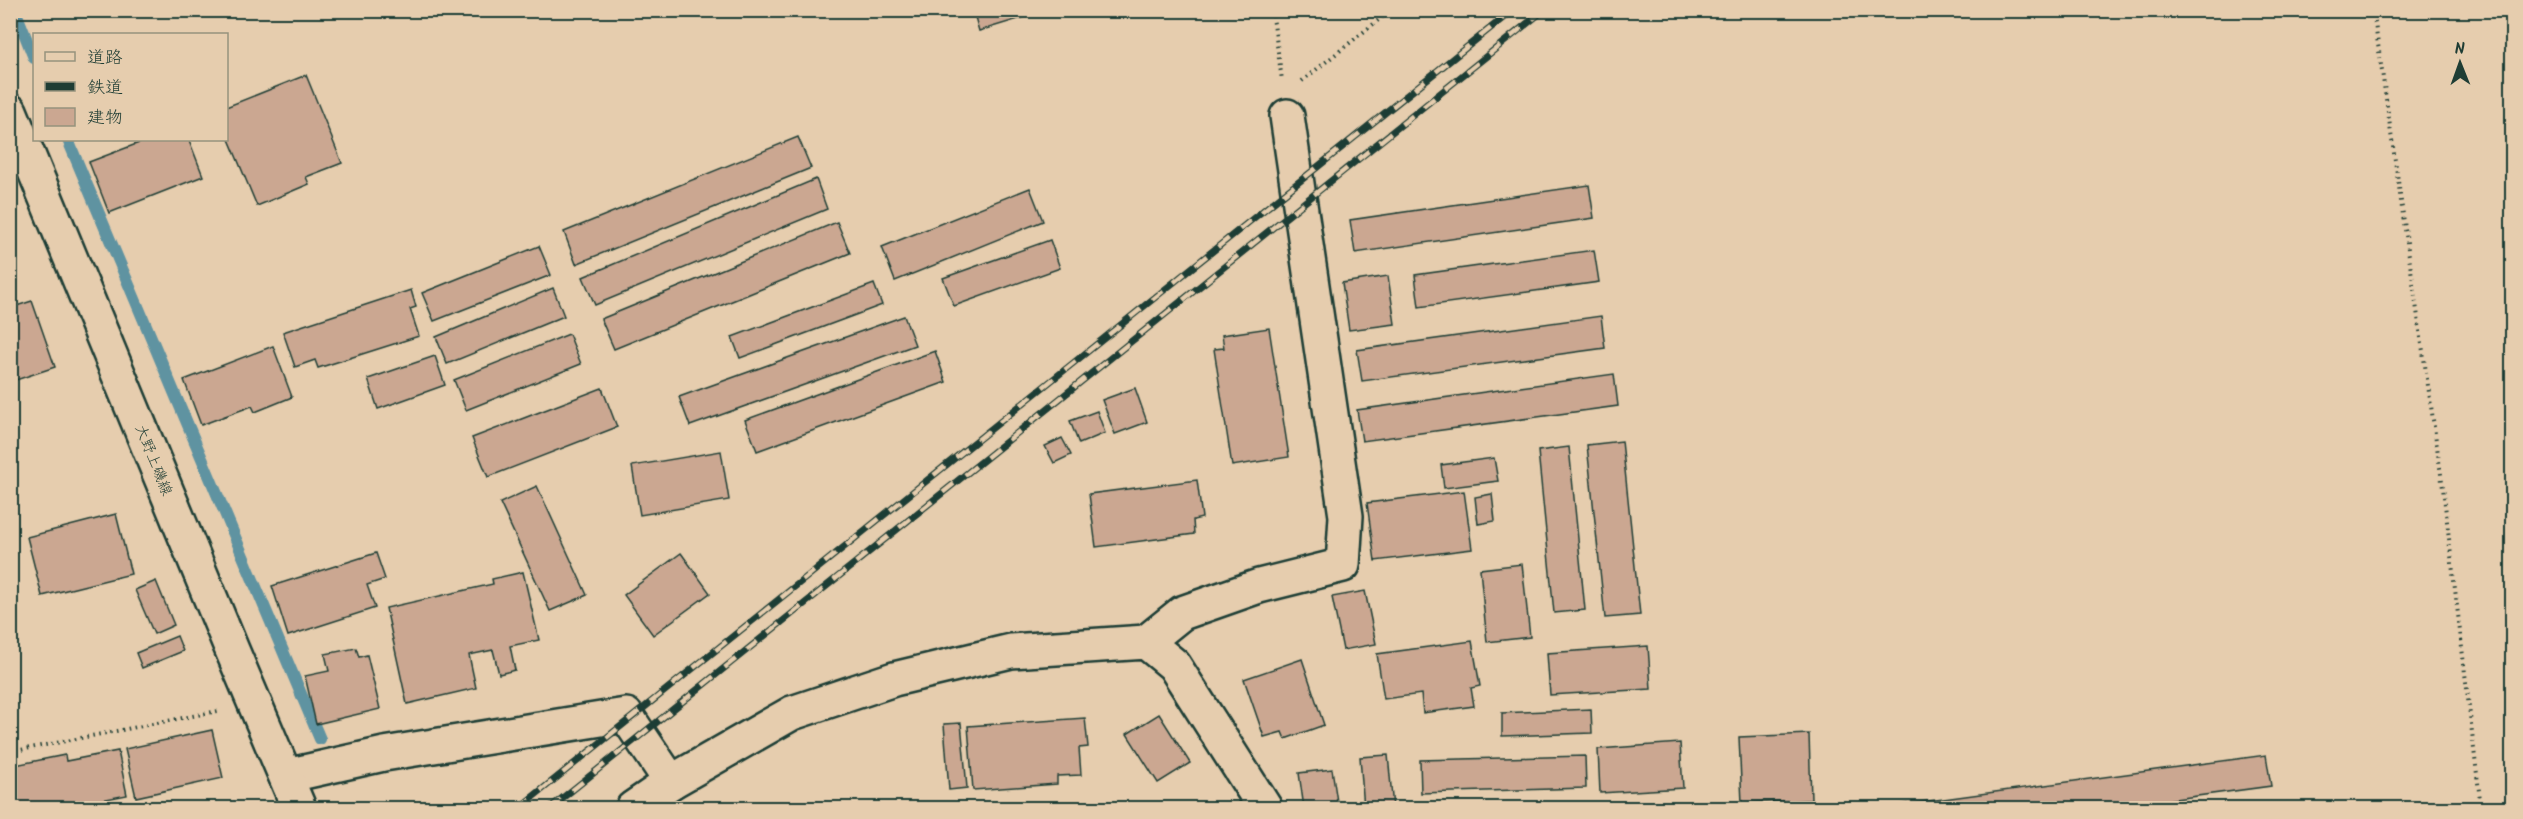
<svg xmlns="http://www.w3.org/2000/svg" width="2523" height="819" font-family="Kalam,'Klee One',sans-serif">
<style>
.lines{fill:none;stroke-linecap:round;stroke-linejoin:round}
.stream{stroke:#5f93a1;stroke-width:12}
.building{fill:#cba791;stroke:#1f3d34;stroke-width:1.5}
.minor-casing{stroke:#1f3d34;stroke-width:38}
.secondary-casing{stroke:#1f3d34;stroke-width:38}
.path{stroke:#1f3d34;stroke-width:4;stroke-dasharray:1.5 4.5;stroke-linecap:butt}
.minor{stroke:#e6cdae;stroke-width:33}
.secondary{stroke:#e6cdae;stroke-width:33}
.rail-casing{stroke:#1f3d34;stroke-width:7}
.rail{stroke:#e6cdae;stroke-width:4.5;stroke-dasharray:14;stroke-linecap:butt}
.labels{text-anchor:middle;stroke-width:5;stroke-linejoin:round;paint-order:stroke}
.street-label{font-size:15px;fill:#1f3d34;stroke:#e6cdae}
</style>
<rect width="100%" height="100%" fill="#e6cdae"/>
<filter id="ink" filterUnits="userSpaceOnUse"><feTurbulence type="fractalNoise" baseFrequency=".0167" numOctaves="2"/><feDisplacementMap in="SourceGraphic" scale="12" xChannelSelector="R" yChannelSelector="G"/><feConvolveMatrix kernelMatrix="1 2 1 2 8 2 1 2 1" color-interpolation-filters="sRGB"/></filter>
<g filter="url(#ink)">
<g class="lines">
<g class="stream">
<polyline points="15,10 34,58"/>
<polyline points="68,140 320,739"/>
</g>
</g>
<g class="building">
<polygon points="973,10 1048,10 979,31"/>
<polygon points="306,75 342,163 306,177 309,184 257,206 226,132 226,107"/>
<polygon points="798,137 811,168 576,264 564,232"/>
<polygon points="147,140 189,140 203,176 109,213 89,162"/>
<polygon points="816,179 827,209 595,305 583,277"/>
<polygon points="1589,185 1594,218 1355,253 1350,220"/>
<polygon points="1030,188 1043,221 895,281 882,247"/>
<polygon points="837,222 850,253 614,349 601,319"/>
<polygon points="1050,240 1060,268 954,306 943,278"/>
<polygon points="539,246 551,275 434,321 422,293"/>
<polygon points="1594,250 1599,282 1419,307 1415,275"/>
<polygon points="1388,276 1395,324 1349,330 1342,283"/>
<polygon points="874,284 882,305 740,358 732,337"/>
<polygon points="553,288 564,316 447,364 436,337"/>
<polygon points="411,290 416,307 410,309 419,336 318,368 315,360 295,367 283,332"/>
<polygon points="32,301 55,367 10,382 10,308"/>
<polygon points="904,316 915,345 690,426 679,397"/>
<polygon points="1601,316 1605,348 1362,381 1357,350"/>
<polygon points="1269,328 1289,457 1232,466 1214,349 1224,348 1222,335"/>
<polygon points="569,334 581,364 466,410 454,380"/>
<polygon points="273,346 292,397 255,412 252,406 201,425 184,380"/>
<polygon points="935,351 946,382 757,451 745,420"/>
<polygon points="435,356 445,385 378,409 368,379"/>
<polygon points="1614,374 1618,406 1362,441 1357,410"/>
<polygon points="602,388 617,427 488,477 472,438"/>
<polygon points="1135,388 1147,422 1115,434 1102,400"/>
<polygon points="1097,411 1105,433 1079,444 1070,421"/>
<polygon points="1062,438 1071,455 1054,463 1045,446"/>
<polygon points="1622,441 1640,615 1605,618 1587,445"/>
<polygon points="1569,447 1585,610 1554,613 1538,451"/>
<polygon points="721,451 729,500 640,515 632,466"/>
<polygon points="1494,458 1498,481 1444,488 1441,465"/>
<polygon points="1197,480 1202,518 1193,520 1194,534 1096,547 1089,494"/>
<polygon points="537,486 587,595 550,611 500,503"/>
<polygon points="1464,491 1472,549 1375,561 1367,503"/>
<polygon points="1492,494 1495,521 1478,524 1475,497"/>
<polygon points="116,514 131,574 42,596 27,537"/>
<polygon points="376,553 385,579 367,585 375,608 288,636 272,586"/>
<polygon points="681,553 710,593 653,635 624,595"/>
<polygon points="1522,564 1530,637 1487,642 1480,569"/>
<polygon points="523,572 539,640 510,646 515,670 499,674 493,650 469,655 476,688 407,704 386,608 493,584 492,579"/>
<polygon points="156,581 174,625 154,634 135,590"/>
<polygon points="1365,591 1376,644 1343,650 1332,597"/>
<polygon points="177,636 183,651 142,668 136,653"/>
<polygon points="1472,641 1480,686 1471,688 1474,706 1423,713 1421,694 1384,699 1377,654"/>
<polygon points="1648,646 1651,689 1550,695 1547,653"/>
<polygon points="356,648 359,657 367,655 380,709 316,724 305,676 329,671 325,654"/>
<polygon points="1302,659 1324,725 1285,739 1282,732 1264,737 1244,679"/>
<polygon points="1591,709 1592,733 1502,736 1502,713"/>
<polygon points="1159,714 1190,763 1158,783 1127,734"/>
<polygon points="1085,718 1088,747 1079,748 1081,775 1057,776 1057,784 973,790 968,726"/>
<polygon points="961,723 967,788 949,790 944,724"/>
<polygon points="212,730 223,778 136,797 125,749"/>
<polygon points="1809,734 1811,800 1742,803 1739,737"/>
<polygon points="1680,743 1683,788 1600,793 1598,749"/>
<polygon points="118,751 127,795 60,808 10,808 10,766 65,755 66,761"/>
<polygon points="1388,755 1393,808 1364,808 1360,757"/>
<polygon points="2266,755 2271,786 2108,808 1877,808"/>
<polygon points="1585,756 1586,788 1421,793 1420,760"/>
<polygon points="1332,769 1338,808 1304,808 1299,773"/>
<polygon points="1697,801 1697,808 1621,808 1621,806"/>
</g>
<g class="lines">
<defs>
<g id="minor">
<polyline points="1146,642 1182,613 1259,586 1343,565 1346,516 1287,116"/>
<polyline points="286,776 384,754 626,715 671,782"/>
<polyline points="633,808 671,782 792,713 894,679 1011,651 1146,642 1174,665 1265,808"/>
</g>
<polyline id="secondary" points="10,111 232,650 299,808"/>
</defs>
<use href="#minor" class="minor-casing"/>
<use href="#secondary" class="secondary-casing"/>
<g class="path">
<polyline points="1272,10 1282,80"/>
<polyline points="2373,10 2443,488 2481,808"/>
<polyline points="1302,81 1391,10"/>
<polyline points="10,752 218,711"/>
</g>
<use href="#minor" class="minor"/>
<use href="#secondary" class="secondary"/>
<defs>
<g id="rail">
<polyline points="519,808 1513,10"/>
<polyline points="550,808 1544,10"/>
</g>
</defs>
<use href="#rail" class="rail-casing"/>
<use href="#rail" class="rail"/>
</g>
</g>
<g class="labels">
<g class="street-label">
<text transform="translate(154 460) rotate(68)" y="5">大野上磯線</text>
</g>
</g>
<rect width="2523" height="819" fill="none" stroke="#e6cdae" stroke-width="36"/>
<rect x="18" y="18" width="2487" height="783" fill="none" stroke="#1f3d34" stroke-width="2" filter="url(#ink)"/>
<rect x="33" y="33" width="195" height="108" fill="#e6cdae" stroke="#96937d" stroke-width="1.5"/>
<rect x="45" y="52" width="30" height="9" fill="#e6cdae" stroke="#96937d" stroke-width="1.5"/>
<text x="87" y="63" font-size="18" fill="#1f3d34">道路</text>
<rect x="45" y="82" width="30" height="9" fill="#1f3d34" stroke="#96937d" stroke-width="1.5"/>
<text x="87" y="93" font-size="18" fill="#1f3d34">鉄道</text>
<rect x="45" y="108" width="30" height="18" fill="#cba791" stroke="#96937d" stroke-width="1.5"/>
<text x="87" y="123" font-size="18" fill="#1f3d34">建物</text>
<g transform="translate(2460 63) rotate(359)" stroke="#e6cdae" stroke-width="4.5" paint-order="stroke">
<path d="M0-4.5L10 22L0 15L-10 22Z" fill="#1f3d34"/>
<text y="-9" font-size="16" font-weight="bold" text-anchor="middle" fill="#1f3d34">N</text>
</g>
</svg>
